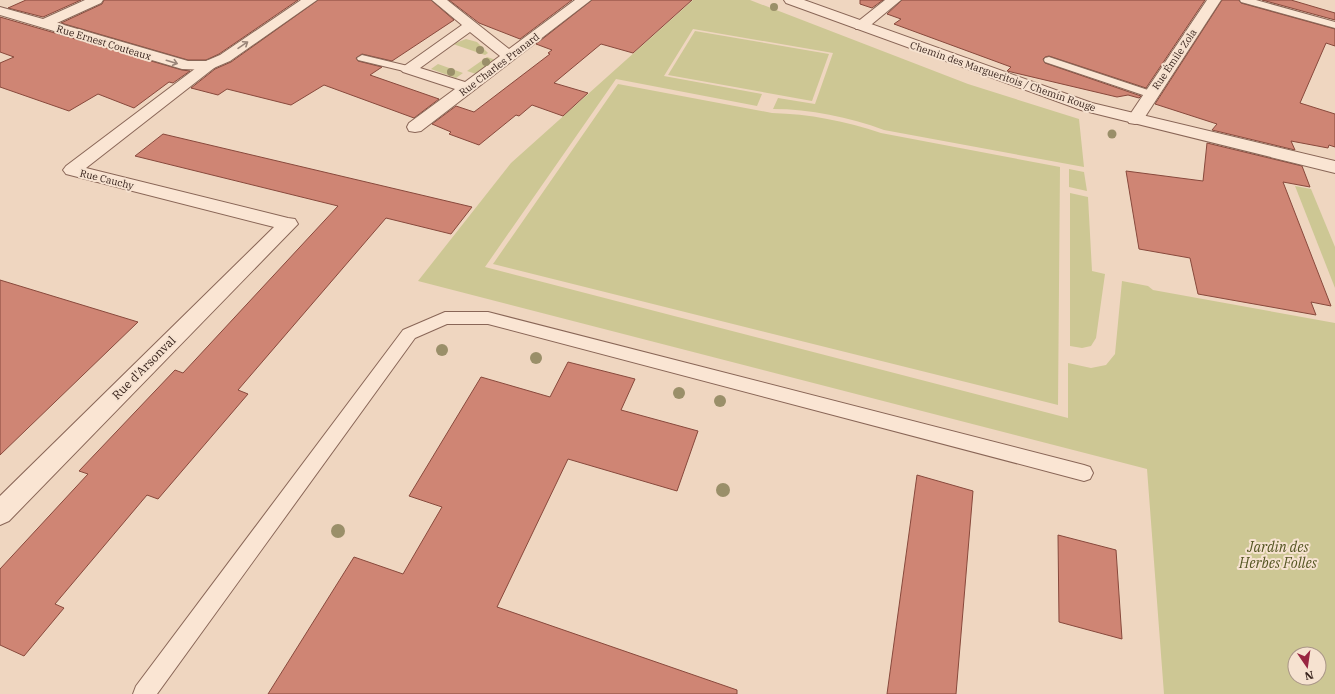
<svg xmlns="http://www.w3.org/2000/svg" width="1335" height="694" font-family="'IBM Plex Serif',serif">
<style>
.green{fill:#cdc794;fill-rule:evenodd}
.building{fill:#cf8574;stroke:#88493c}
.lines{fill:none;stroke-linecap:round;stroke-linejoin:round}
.service-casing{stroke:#896657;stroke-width:2}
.pedestrian-casing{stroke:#896657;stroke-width:2}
.minor-casing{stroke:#896657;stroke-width:2}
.tertiary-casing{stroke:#896657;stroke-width:2}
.service{fill:#fae5d3;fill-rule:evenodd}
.pedestrian{fill:#fae5d3;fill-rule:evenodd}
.minor{fill:#fae5d3;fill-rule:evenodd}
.tertiary{fill:#fae5d3;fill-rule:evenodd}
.tree{fill:#9a8f69}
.oneway{stroke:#998478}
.labels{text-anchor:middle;stroke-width:4;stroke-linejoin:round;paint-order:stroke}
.far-street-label{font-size:10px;fill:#38231c;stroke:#f6e2d0}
.street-label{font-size:12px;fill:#38231c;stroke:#f6e2d0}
.near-park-label{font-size:14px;font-style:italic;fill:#545522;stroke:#f6e2d0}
</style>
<rect width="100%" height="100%" fill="#efd6c0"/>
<g class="green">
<path d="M 693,0 L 750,0 L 968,84 L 1079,119 L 1084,167 L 884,130 C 849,117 810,109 773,109 L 778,98 L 815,104 L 833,53 L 693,29 L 664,76 L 762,94 L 757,106 L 616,79 L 485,267 L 1068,418 L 1068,363 L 1091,368 L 1106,365 L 1115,354 L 1122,281 L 1148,286 L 1153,290 L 1335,323 L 1335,694 L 1164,694 L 1147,469 L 418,281 L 511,163 ZM 1295,654 L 1319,654 L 1319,678 L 1295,678 Z"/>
<polygon points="695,31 829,54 812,101 668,75"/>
<polygon points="466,39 477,42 488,53 485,55 453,44"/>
<polygon points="487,57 496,60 476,74 467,71"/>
<polygon points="438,64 463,73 456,78 431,69"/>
<path d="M 618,84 L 772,113 C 809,114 846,121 881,133 L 1060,167 L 1058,405 L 493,264 Z"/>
<polygon points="1069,169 1084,172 1087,191 1069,187"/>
<polygon points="1295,186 1311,189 1335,247 1335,288"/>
<polygon points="1070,193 1088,197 1092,271 1105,274 1096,338 1091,346 1082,348 1070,346"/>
</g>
<g class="building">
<polygon points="26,0 81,0 43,17 8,8"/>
<polygon points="104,0 298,0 219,54 206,60 188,60 61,23 102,4"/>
<polygon points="318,0 431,0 454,20 392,61 362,54 356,58 358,61 382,67 370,75 439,99 414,118 324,85 291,105 227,89 218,95 191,88 215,69 231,62"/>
<polygon points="449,0 572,0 520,39 479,23"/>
<polygon points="592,0 692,0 633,53 601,44 554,83 588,93 563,116 532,105 519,116 516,115 479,145 449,134 451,132 432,124 456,106 474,112 550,54 548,53 552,50 536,44"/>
<polygon points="860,0 883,0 872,8 860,4"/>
<polygon points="902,0 1205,0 1146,88 1049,56 1045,57 1043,59 1045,63 1141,96 1139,98 1128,95 1117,97 1007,71 1011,67 894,24 901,19 887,14"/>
<polygon points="1222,0 1239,0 1241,3 1335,29 1335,46 1326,43 1300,103 1335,114 1335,147 1329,145 1328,148 1291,141 1295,150 1212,130 1217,124 1155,104"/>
<polygon points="1262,0 1291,0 1335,13 1335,20"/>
<polygon points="0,17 182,70 190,71 173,83 169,82 134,108 98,94 69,111 0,87 0,63 14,57 0,52"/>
<polygon points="163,134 472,207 451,234 386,218 238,390 248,394 158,499 147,495 55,604 64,608 24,656 0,645 0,569 88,474 79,471 175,370 183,373 338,206 135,156"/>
<polygon points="1207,143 1302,166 1310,187 1283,182 1331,306 1311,302 1316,315 1198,294 1190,258 1139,249 1126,171 1203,181"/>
<polygon points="0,280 138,322 0,455"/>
<polygon points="568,362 635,379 621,410 698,431 677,491 568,459 497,607 737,690 737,694 268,694 354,557 403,574 442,507 409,496 481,377 550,397"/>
<polygon points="917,475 973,491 956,694 887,694"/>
<polygon points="1058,535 1116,550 1122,639 1059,622"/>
</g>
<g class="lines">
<defs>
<g id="service">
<polygon points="1240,0 1256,0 1335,22 1335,28 1241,2"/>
<polygon points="362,55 412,67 414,69 408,72 358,60 357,58"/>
<polygon points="1049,57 1154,92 1156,94 1154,96 1146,96 1045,62 1044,60 1045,58"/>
<polygon points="445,312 488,312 1084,465 1090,467 1093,473 1090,479 1084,481 488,324 447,324 415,338 157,694 133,694 136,686 403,330"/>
</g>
<polygon id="pedestrian" points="209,60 214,62 217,65 214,68 86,168 288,218 295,219 298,224 9,521 0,525 0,496 274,227 66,174 63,170 66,166 204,62"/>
<g id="minor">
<polygon points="85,0 103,0 101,3 57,23 188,61 206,61 220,55 301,0 317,0 230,61 209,70 182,69 0,15 0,7 43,19"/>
<path d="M 432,0 L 447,0 L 509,49 L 575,0 L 591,0 L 421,131 L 415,132 L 409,131 L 407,127 L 409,123 L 455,89 L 403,72 L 400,69 L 462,25 ZM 470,32 L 500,56 L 465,82 L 420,68 Z"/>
<polygon points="885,0 901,0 866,29 856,29 854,26 856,23"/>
<polygon points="1207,0 1221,0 1141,123 1135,124 1129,123 1127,119"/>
</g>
<polygon id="tertiary" points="784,0 804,0 1092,103 1335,161 1335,173 1081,110 786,3"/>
</defs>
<use href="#service" class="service-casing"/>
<use href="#pedestrian" class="pedestrian-casing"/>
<use href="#minor" class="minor-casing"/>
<use href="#tertiary" class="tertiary-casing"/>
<use href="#service" class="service"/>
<use href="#pedestrian" class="pedestrian"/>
<use href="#minor" class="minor"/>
<use href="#tertiary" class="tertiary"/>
</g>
<g class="tree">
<circle cx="774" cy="7" r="4"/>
<circle cx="480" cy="50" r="4"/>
<circle cx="486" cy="62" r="4"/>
<circle cx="451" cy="72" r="4"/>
<circle cx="1112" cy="134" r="4.5"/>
<circle cx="442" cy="350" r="6"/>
<circle cx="536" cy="358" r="6"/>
<circle cx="679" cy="393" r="6"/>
<circle cx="720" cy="401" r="6"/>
<circle cx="723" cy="490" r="7"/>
<circle cx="338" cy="531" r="7"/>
</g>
<defs><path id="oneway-shaft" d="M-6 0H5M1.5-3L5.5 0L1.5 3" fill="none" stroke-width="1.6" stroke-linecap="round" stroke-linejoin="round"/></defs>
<g class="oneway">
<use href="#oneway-shaft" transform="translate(243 45) rotate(-34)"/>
<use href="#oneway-shaft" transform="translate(172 62) rotate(17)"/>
</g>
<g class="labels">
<g class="far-street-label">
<text transform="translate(104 42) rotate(17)" y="4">Rue Ernest Couteaux</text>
<text transform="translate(1174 59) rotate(-56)" y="4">Rue Émile Zola</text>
<text transform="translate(499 64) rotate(-37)" y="4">Rue Charles Pranard</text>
<text transform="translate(1003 76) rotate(19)" y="4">Chemin des Margueritois / Chemin Rouge</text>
<text transform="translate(107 179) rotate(14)" y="4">Rue Cauchy</text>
</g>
<g class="street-label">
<text transform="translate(144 368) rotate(-45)" y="4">Rue d'Arsonval</text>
</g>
<g class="near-park-label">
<text x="1278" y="552">Jardin des<tspan x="1278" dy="16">Herbes Folles</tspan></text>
</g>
</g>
<g transform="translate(1307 666) rotate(167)"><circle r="19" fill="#f6e2d0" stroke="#aa9688"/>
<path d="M0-3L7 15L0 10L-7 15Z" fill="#992641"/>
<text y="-6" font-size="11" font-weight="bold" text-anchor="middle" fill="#38231c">N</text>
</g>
</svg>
